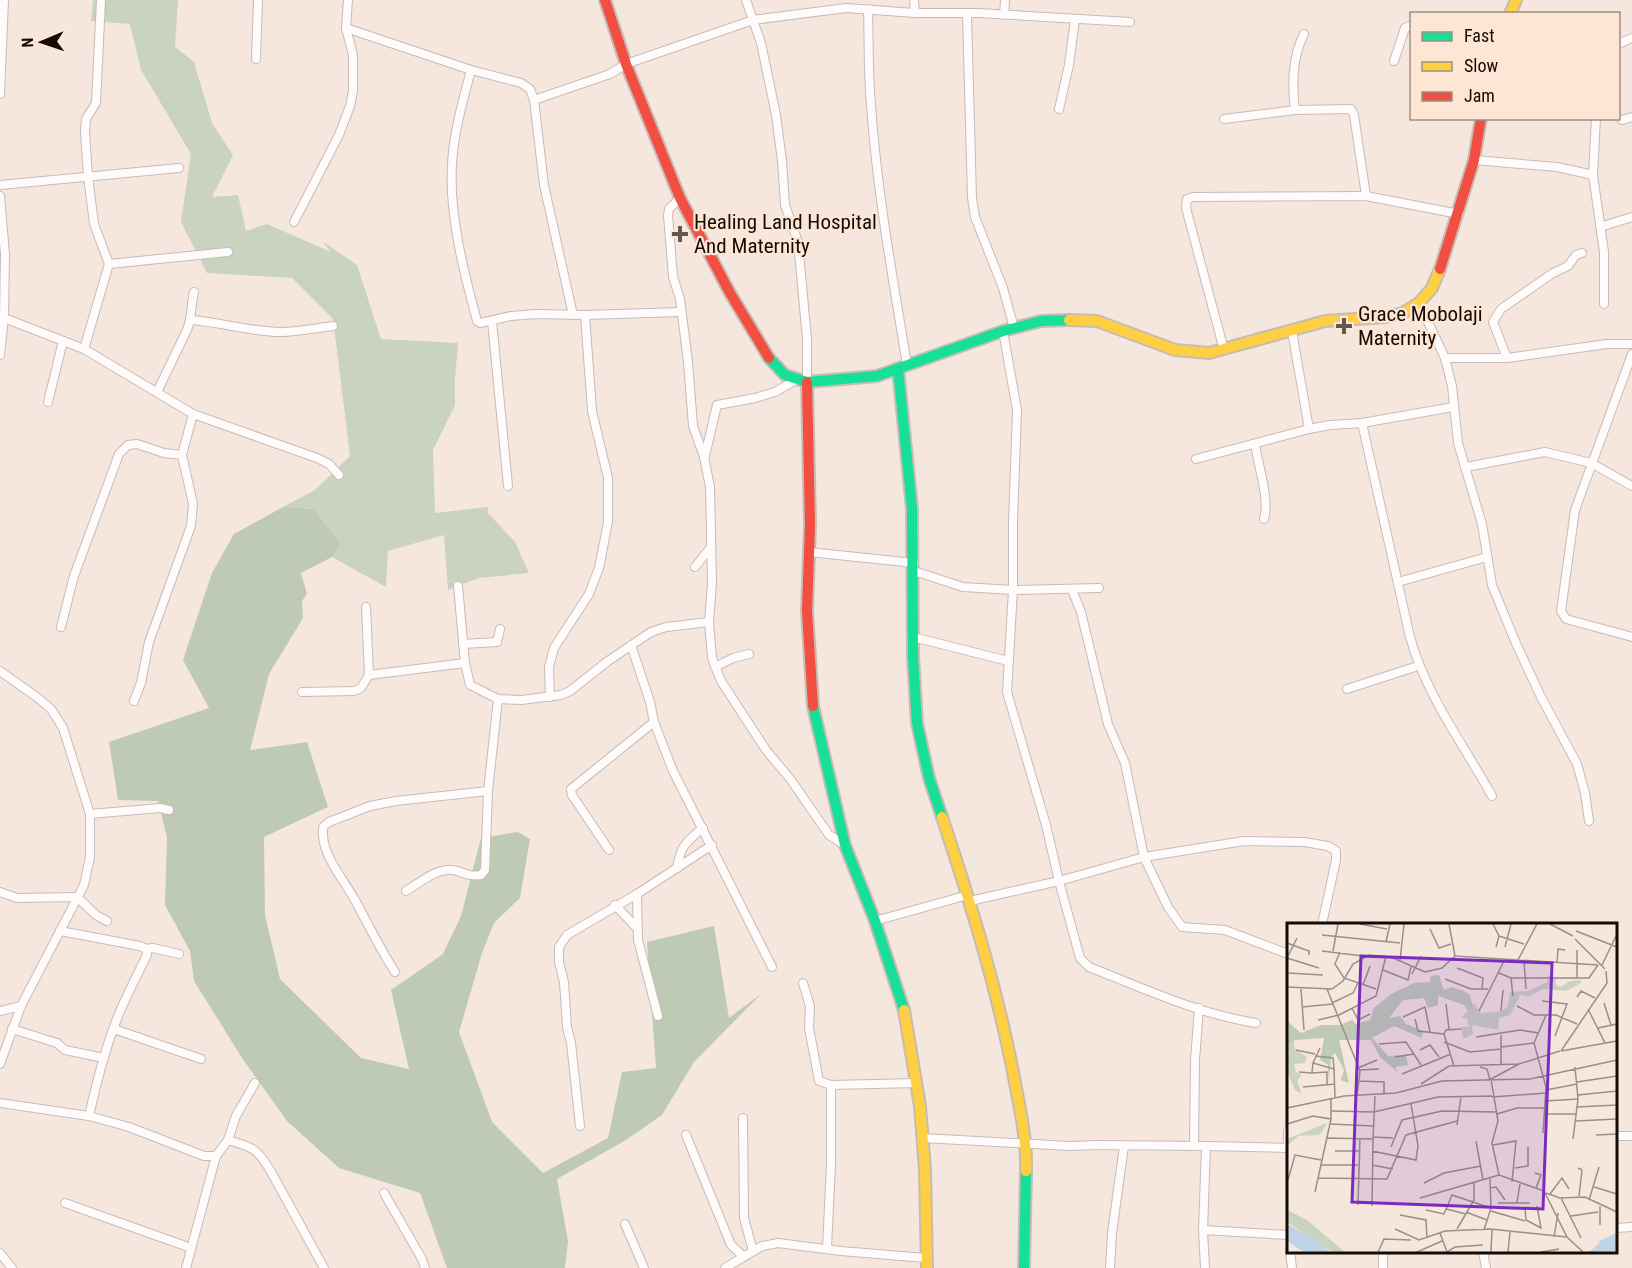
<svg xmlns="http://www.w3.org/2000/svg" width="1632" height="1268" font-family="'Roboto Condensed',sans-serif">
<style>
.green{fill:#cad3c0}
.forest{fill:#bfcab5}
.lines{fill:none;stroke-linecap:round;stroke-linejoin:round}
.street-casing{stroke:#c7bcb4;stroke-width:10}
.fast-casing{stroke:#c7bcb4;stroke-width:14}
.slow-casing{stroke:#c7bcb4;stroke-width:14}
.jam-casing{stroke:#c7bcb4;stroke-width:14}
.street{stroke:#fefbfa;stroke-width:8}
.fast{stroke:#16e098;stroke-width:10}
.slow{stroke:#ffcf43;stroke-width:10}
.jam{stroke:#f24e42;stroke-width:10}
.poi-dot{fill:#635851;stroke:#fee6d5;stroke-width:2}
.labels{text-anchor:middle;stroke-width:4.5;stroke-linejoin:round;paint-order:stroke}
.poi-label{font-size:21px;fill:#150b05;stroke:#fee6d5;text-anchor:start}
.inset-river{fill:none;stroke:#bed3e6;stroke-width:3}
.inset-road{fill:none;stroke:#9b8f87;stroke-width:1.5}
.view{fill:#7b2cbf;fill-opacity:0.15;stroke:#7b2cbf;stroke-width:3}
.inset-edge{fill:none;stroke:#150b05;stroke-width:3}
</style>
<rect width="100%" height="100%" fill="#f5e7de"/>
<polygon class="green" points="93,0 178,0 175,47 194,62 212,123 233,155 212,197 238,195 246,231 267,224 331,252 322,241 357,265 381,339 458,343 455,380 455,405 433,450 435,513 488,507 488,513 515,542 529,573 479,578 448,590 444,535 388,551 386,587 332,557 341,544 314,509 283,507 315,490 350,456 333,319 292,278 207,273 181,222 191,154 141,70 130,24 91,21"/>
<polygon class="forest" points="283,507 314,509 341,544 332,557 301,573 307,594 302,601 303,618 269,674 250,750 307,742 328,807 264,837 265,915 280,979 361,1058 409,1069 391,990 443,954 461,916 481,838 518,832 530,839 520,898 494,923 482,953 459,1032 492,1122 543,1173 608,1138 622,1072 656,1068 647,942 714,926 729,1018 762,993 694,1062 662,1115 626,1140 557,1179 568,1241 565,1268 447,1268 420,1193 339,1168 287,1121 242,1058 194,981 190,951 165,905 167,838 158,801 118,800 109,742 209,708 183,660 212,573 234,534"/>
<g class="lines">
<defs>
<g id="street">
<polyline points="746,0 761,43 776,115 782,161 785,205 798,242 807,339 807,382"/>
<polyline points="914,0 915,13"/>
<path d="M 868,9 C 869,41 868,73 871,105 C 877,192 893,279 907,365"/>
<polyline points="967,14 972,198 975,217 1003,288 1014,328"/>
<polyline points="1004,15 1005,0"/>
<polyline points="346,28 471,70 521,83 530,89 534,100 610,74 626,64 753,20 846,8 915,13 979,13 1130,22"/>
<polyline points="1618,44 1632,38"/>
<polyline points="256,59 258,0"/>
<polyline points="1394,61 1405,28 1412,25"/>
<path d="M 471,70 C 463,101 453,134 452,166 C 449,215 464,273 477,321 L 480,323 L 511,316 L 536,314 L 585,315 L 681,312"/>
<polyline points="0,94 4,0"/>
<polyline points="534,100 544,185 573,315"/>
<polyline points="1059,109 1069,65 1075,19"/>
<path d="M 1295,110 C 1292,83 1292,58 1304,34"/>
<polyline points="1596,118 1593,175 1604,252 1604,304"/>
<polyline points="1224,119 1295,110 1351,109 1354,115 1366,196"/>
<polyline points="1622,120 1632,117"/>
<polyline points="1474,160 1557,167 1593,175"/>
<polyline points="0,185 179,168"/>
<polyline points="0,196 5,254 4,318 0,355"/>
<polyline points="680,198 669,209 668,215 673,277 680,299 688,362 693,426 704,457 710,487 712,583 709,622 712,658 721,681 766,750 791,780 829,835 845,845"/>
<polyline points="294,222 339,135 350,106 353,91 353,55 346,28 348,0"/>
<polyline points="1600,227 1632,217"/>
<polyline points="109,264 228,252"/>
<polyline points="1419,303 1445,358 1452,386 1458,443 1482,524 1492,585 1515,641 1541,697 1577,764 1585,793 1589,821"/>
<polyline points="4,318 84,349 193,414 317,458 329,464 339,475"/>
<path d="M 191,320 C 221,322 251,332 281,332 C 298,332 316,328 333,326"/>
<polyline points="492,321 508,486"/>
<path d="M 1003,331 L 1017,410 L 1013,521 L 1013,590 L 1007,692 L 1046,825 L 1059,881 L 1080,958 L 1089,967 C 1143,988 1198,1014 1256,1023"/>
<polyline points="1292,331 1309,429"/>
<polyline points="84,349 109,264 94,224 88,176 85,132 86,119 96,103 101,0"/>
<polyline points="1224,350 1186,208 1187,199 1193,197 1366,196 1459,214"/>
<polyline points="1632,354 1575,510 1561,611 1566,619 1632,637"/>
<polyline points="1445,358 1507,358 1607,344 1632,344"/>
<polyline points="1507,358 1493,322 1501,309 1553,273 1568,266 1576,255 1582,253"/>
<path d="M 157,392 L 187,330 C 192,318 191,305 194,292"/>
<polyline points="48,402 63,341"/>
<path d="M 1362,423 L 1410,637 C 1427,697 1462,742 1492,796"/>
<path d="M 1255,444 C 1258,465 1270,500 1264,519"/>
<polyline points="705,456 717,405 755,398 775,392 796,380"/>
<polyline points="1196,459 1309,429 1330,425 1362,423 1453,407"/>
<polyline points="1466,467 1545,452 1591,463 1632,486"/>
<polyline points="809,552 914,563"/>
<polyline points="695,567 711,547"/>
<polyline points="914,571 963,587 1013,590 1099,588"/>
<polyline points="1398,582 1487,557"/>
<polyline points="458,586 465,663 470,685 498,699 521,700 561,695 570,691 608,661 651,632 666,627 709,622"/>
<polyline points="1072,590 1081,612 1108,724 1125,763 1144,857 1168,907 1182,927 1225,930 1288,954"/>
<polyline points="61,627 74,576 119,454 128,445 137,444 164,453 182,455"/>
<polyline points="913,637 1008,661"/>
<polyline points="463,644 497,642 500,629"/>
<polyline points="631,645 650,702 654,722 673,771 772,967"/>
<polyline points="715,667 733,658 749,654"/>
<polyline points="0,671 38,698 51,709 63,728 90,814 90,857 84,885 21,1006 0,1064"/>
<polyline points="369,675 465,663"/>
<polyline points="1347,689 1418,666"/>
<polyline points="302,692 354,691 361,688 369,675 366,607"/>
<polyline points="550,697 549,667 554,648 589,594 599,568 608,522 608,478 592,411 585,315"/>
<polyline points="134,701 141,683 149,642 191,526 193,504 182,455 193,414"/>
<polyline points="90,814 160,808 169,810"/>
<polyline points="609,850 572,795 571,789 654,722"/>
<path d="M 677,868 C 681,845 686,842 703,828"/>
<path d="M 406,891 C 419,883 437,868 453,870 C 465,872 466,877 481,875 L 485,870 L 488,791 L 498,699"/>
<polyline points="0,892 17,898 77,897 96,915 107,921"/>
<polyline points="637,894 638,940 658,1016"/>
<polyline points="970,901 1059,881 1144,857 1244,841 1304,842 1328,846 1336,851 1336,860 1322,924"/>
<polyline points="615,905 636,927"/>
<polyline points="875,921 968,895"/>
<path d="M 60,931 L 140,946 L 147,949 L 147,955 C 138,973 129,991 121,1009 C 106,1044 97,1080 89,1116"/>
<polyline points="147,949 153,948 179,954"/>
<path d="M 395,972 C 380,949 369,926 356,902 C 344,879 320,855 323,827 L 329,822 L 370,806 L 396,801 L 488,791"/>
<polyline points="803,983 810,1006 809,1028 819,1081 831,1085"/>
<polyline points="0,1011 21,1006"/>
<polyline points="12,1029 57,1043 65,1050 104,1058"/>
<polyline points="114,1029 201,1059"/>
<path d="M 0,1103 L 89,1116 L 129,1127 L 204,1156 L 216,1156 L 228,1140 C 253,1148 256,1147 270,1170 L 324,1268"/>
<polyline points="743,1118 744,1218 753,1251"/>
<polyline points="580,1126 571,1043 567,1027 564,982 559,962 559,947 567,935 637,894 712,845"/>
<polyline points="686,1135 731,1245 743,1256"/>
<polyline points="1616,1136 1632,1136"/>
<polyline points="923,1138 1069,1146 1098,1145 1206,1146 1203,1230 1205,1268"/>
<polyline points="228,1140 236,1116 255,1083"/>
<polyline points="1194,1146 1195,1060 1199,1008"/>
<polyline points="1206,1146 1288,1148"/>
<polyline points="1288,1148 1288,1131"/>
<polyline points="384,1193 422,1259 425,1268"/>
<polyline points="65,1203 191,1248"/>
<polyline points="625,1224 644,1268"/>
<polyline points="1616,1228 1632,1227"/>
<polyline points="1203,1230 1288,1235"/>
<polyline points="827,1248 831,1164 831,1085 917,1083"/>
<polyline points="1290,1252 1292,1268"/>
<polyline points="1383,1252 1383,1268"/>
<polyline points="1483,1252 1486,1268"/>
<polyline points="0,1253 12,1268"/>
<polyline points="186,1268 216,1156"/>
<polyline points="725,1268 762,1246 778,1243 841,1251 926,1258"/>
<polyline points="1110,1268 1112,1233 1124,1146"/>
</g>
<g id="fast">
<polyline points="769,358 785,375 807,382 877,376 1003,331 1041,321 1069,320"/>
<polyline points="898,369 912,509 913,657 917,723 929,778 942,817"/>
<polyline points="813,706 845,845 875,921 904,1010"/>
<polyline points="1024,1268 1026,1171"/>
</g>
<g id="slow">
<polyline points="1510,14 1516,0"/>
<polyline points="1069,320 1097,321 1175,350 1209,353 1325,321 1386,317 1403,313 1419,303 1432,288 1440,269"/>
<path d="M 942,817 C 970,901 996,985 1013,1072 C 1019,1105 1027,1137 1026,1171"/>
<polyline points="904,1010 920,1106 925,1170 927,1268"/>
</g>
<g id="jam">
<polyline points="605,0 626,64 680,198 730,293 769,358"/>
<polyline points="1440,269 1474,160 1481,118"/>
<polyline points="807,382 810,525 807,611 813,706"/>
</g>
</defs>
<use href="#street" class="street-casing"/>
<use href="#fast" class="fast-casing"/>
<use href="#slow" class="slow-casing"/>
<use href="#jam" class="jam-casing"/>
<use href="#street" class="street"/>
<use href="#fast" class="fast"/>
<use href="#slow" class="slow"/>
<use href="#jam" class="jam"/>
</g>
<g class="poi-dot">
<path d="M677 225h6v6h6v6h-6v6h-6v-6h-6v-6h6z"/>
<path d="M1341 317h6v6h6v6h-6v6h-6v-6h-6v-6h6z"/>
</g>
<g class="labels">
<g class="poi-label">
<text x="694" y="229">Healing Land Hospital<tspan x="694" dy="24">And Maternity</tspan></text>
<text x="1358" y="321">Grace Mobolaji<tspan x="1358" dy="24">Maternity</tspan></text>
</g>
</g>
<g transform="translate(1287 923)">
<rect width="330" height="330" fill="#f5e7de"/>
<path d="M 261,53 L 269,54 L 269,62 L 274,64 L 283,58 L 294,57 L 294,60 L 279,68 L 257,66 L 240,74 L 234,71 L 223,92 L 212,95 L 211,107 L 185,102 L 186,111 L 176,116 L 174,104 L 182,104 L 180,95 L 174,95 L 187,80 L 194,90 L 215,88 L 221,82 L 223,69 L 241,68 L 260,59 ZM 7,117 L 7,125 L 20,134 L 18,140 L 7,141 L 9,149 L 15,152 L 10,158 L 15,171 L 8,167 L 0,148 L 0,122 ZM 40,200 L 33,212 L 11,213 L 0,223 L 0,216 ZM 0,287 L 20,297 L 58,329 L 45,329 L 0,299 Z" fill="#cad3c0"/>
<path d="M 152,52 L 157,67 L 164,64 L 177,68 L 183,72 L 186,84 L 181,88 L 177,82 L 151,73 L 151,82 L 141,85 L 137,75 L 116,77 L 102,95 L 113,93 L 119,101 L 136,108 L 135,115 L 107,103 L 85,115 L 101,133 L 119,132 L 121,142 L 108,144 L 111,149 L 93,134 L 84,117 L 52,117 L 62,160 L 54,157 L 57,147 L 48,130 L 44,134 L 42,159 L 41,142 L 33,137 L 37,115 L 8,117 L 0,122 L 0,98 L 14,110 L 34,102 L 53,102 L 65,97 L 69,101 L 83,97 L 87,85 L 104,71 L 127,60 L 143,59 L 144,53 Z" fill="#bfcab5"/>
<path d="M 0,301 L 29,317 L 43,329 L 17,329 L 0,318 ZM 330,311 L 330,328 L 302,329 L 319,315 Z" fill="#bed3e6"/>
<path class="inset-river" d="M 312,320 L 330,311"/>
<path class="inset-road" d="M 73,1 L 100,6M 162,1 L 168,33M 206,1 L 212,13 L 209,24M 263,1 L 286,13M 143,6 L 152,25 L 164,21M 289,8 L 330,24M 35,12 L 113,20M 212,13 L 237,21M 288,16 L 318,46M 99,19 L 103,1M 0,20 L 22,28 L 22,32M 218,24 L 224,1M 290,27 L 290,55M 35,28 L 76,33M 46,28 L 51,1M 53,29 L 48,41 L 57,55 L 89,66M 0,35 L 32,45M 0,35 L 10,15M 113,37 L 117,1M 237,38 L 239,66M 230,39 L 250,1M 270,41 L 271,26 L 278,27M 315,42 L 330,11M 170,45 L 196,55 L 195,65M 96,47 L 121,57 L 124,44M 0,50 L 36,52M 212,50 L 224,55 L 302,55 L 311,42M 125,51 L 134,33M 224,55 L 226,73M 158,56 L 184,66 L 201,66M 76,62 L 83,43M 0,64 L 45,66 L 56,58 L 66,41 L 82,32 L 104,34 L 138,49 L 155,45 L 168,33 L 311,42M 14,66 L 17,107M 40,66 L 73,148 L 70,173M 290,74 L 294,68 L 308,75M 255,78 L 280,81 L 268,113M 45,80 L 66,70 L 71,60M 317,80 L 324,102M 159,81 L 162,106M 230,83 L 247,92 L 269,92 L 290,101M 15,84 L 46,81M 65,85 L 71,97 L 83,91M 301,86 L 318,120M 192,88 L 217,38M 214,88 L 216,67M 116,94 L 138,84 L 143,109M 128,96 L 131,108 L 157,111M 31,97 L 52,92 L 89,73 L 99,33M 311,105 L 330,101M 214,112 L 214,141M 189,114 L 233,107 L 252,110M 157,119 L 183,129 L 214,126M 92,121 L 119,119 L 134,142M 214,124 L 247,120M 33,125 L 26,140 L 47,146 L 48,175M 9,127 L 28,131M 133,127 L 143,122 L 152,134M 273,128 L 232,141 L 204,156 L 211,198 L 205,220 L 212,252 L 257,268 L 280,314 L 296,329M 274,128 L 320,60 L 319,48M 274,128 L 330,118M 28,133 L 46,135 L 47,146M 108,134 L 127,131M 167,143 L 157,111 L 159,107 L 174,106M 193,144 L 200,146 L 203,157M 71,145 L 90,137M 72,147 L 92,146M 12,149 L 25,150 L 26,140M 25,150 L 40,149 L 40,162M 115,151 L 164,131M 72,158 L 97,159 L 97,172M 290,159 L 330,153M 134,161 L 162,143 L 232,141M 16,164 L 48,161M 259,167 L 290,161M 291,172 L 330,168M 205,174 L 259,170M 258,178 L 291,176M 290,184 L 330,182M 0,185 L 57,173 L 109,170 L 155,158 L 243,156 L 330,137M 45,188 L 87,189 L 151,174 L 205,173M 210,191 L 230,185 L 258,185M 257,191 L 289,191M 289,198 L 330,196M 0,201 L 26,193 L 44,196 L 44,176M 44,201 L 86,203M 170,202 L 174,174M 256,210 L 259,164 L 247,120 L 259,92M 309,212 L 330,211M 86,214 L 106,215M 39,215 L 86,216 L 88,173M 286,216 L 291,176 L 288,144M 189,218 L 196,257M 206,222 L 229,218 L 225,259M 104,224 L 115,197 L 155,188 L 210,189M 48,228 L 72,228M 85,228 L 129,237 L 131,223 L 124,181M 33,242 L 71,242M 85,242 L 106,246M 228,245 L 241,243 L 241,224M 291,245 L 295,247 L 292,273M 248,250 L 254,252 L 249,265M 31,255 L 100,256 L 119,212 L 170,198M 1,257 L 8,232 L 34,237M 137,260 L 157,250 L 194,243M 307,264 L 330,271M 203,265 L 209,264 L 218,277M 28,269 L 44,196M 259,270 L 273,275 L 298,274 L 330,289M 263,271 L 275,255 L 282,266M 133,275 L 212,252M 274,275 L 294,315M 302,277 L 312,244M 230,279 L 233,261M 211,280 L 243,280M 71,282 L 73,215M 85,283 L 86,216M 238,284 L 239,297 L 254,305 L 250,283M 159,286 L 179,291M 139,287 L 157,291 L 165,272 L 204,285M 204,288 L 238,298M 179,289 L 200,297M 113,292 L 139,297 L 140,315M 284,293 L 311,289M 313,302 L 313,283M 108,306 L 132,317 L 158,308 L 203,306 L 280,314M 170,306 L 187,277 L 187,259M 197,307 L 204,285 L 203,256M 153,310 L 160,329M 267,314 L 271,290M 91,329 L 97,316 L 124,317M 130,329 L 155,318M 160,329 L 168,324 L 196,322M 204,329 L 205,306M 221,329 L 223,309M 254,329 L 272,326"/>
<path class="view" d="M 74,33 L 265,40 L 256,286 L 65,279 Z"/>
<rect width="330" height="330" class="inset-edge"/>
</g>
<rect x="1410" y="12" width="210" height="108" fill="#fee6d5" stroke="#a18e82" stroke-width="1.5"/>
<rect x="1422" y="32" width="30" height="9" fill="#16e098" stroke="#a18e82" stroke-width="1.5"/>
<text x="1464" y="42" font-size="18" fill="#150b05">Fast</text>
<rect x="1422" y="62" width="30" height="9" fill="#ffcf43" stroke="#a18e82" stroke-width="1.5"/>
<text x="1464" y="72" font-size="18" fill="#150b05">Slow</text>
<rect x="1422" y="92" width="30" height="9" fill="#f24e42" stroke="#a18e82" stroke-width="1.5"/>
<text x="1464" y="102" font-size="18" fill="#150b05">Jam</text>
<g transform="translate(42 42) rotate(268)" stroke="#fee6d5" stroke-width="4.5" paint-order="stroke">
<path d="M0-4.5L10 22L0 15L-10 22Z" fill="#150b05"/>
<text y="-9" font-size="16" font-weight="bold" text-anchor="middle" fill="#150b05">N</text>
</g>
</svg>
